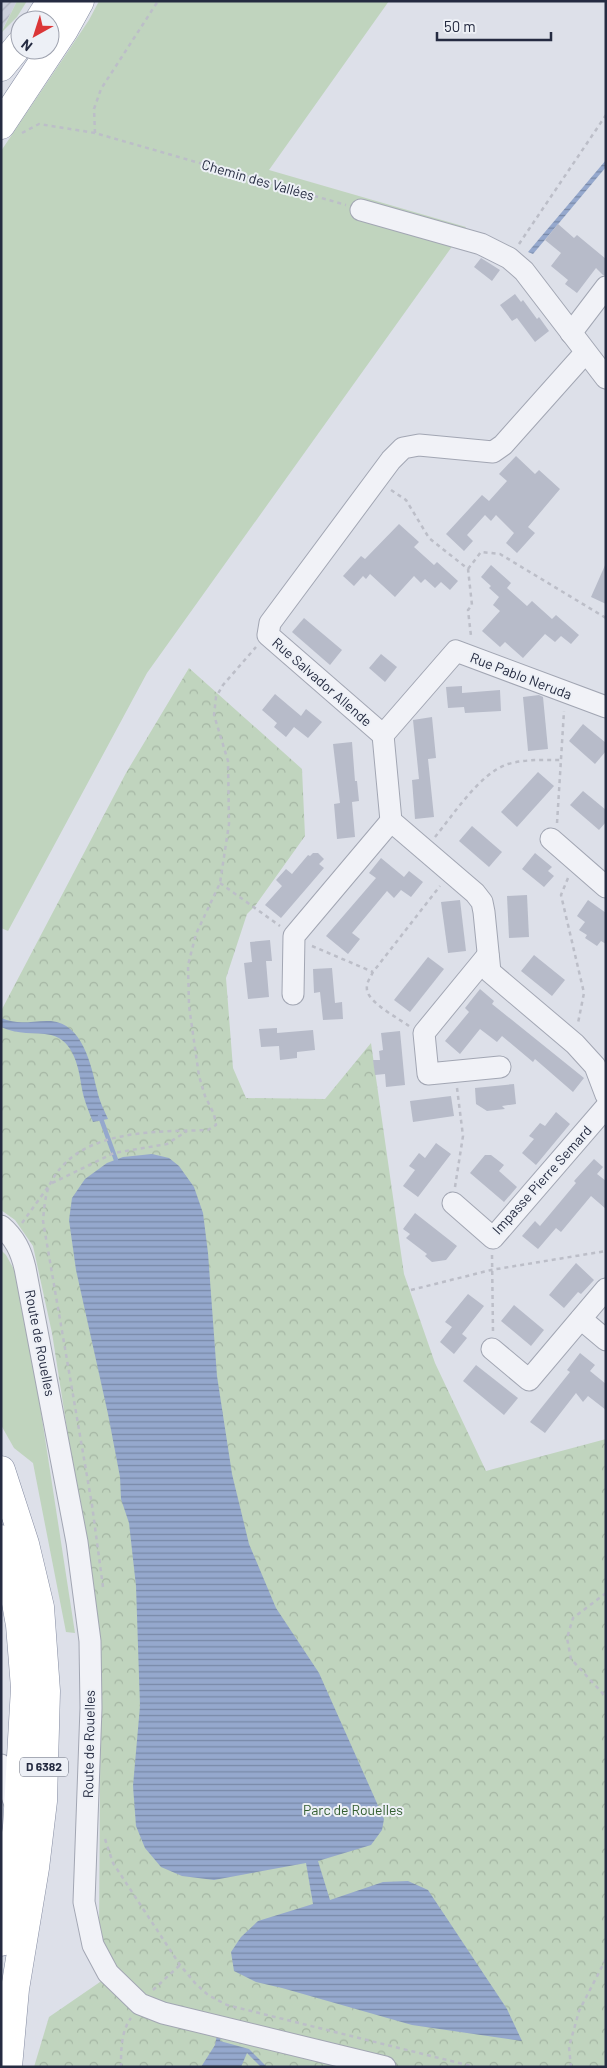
<svg xmlns="http://www.w3.org/2000/svg" width="607" height="2068" font-family="Barlow,sans-serif">
<style>
.industrial{fill:url(#industrial-furrows)}
.grass{fill:#c0d4be}
.forest{fill:url(#forest-crowns)}
.water{fill:url(#water-rules)}
.lines{fill:none;stroke-linecap:round;stroke-linejoin:round}
.stream{stroke:#95a8cd;stroke-width:4.5}
.building{fill:#b7bbc9}
.minor-casing{stroke:#a2a6b3;stroke-width:23}
.highway-casing{stroke:#848ba1;stroke-width:29}
.path{stroke:#bcbec8;stroke-width:2.5;stroke-dasharray:4 4;stroke-linecap:butt}
.minor{stroke:#f1f2f7;stroke-width:21}
.highway{stroke:#fff;stroke-width:28}
.labels{text-anchor:middle;stroke-width:4;stroke-linejoin:round;paint-order:stroke}
.shield{fill:#edf0f6;stroke:#616677;stroke-width:1}
.shield-label{font-size:12px;font-weight:bold;fill:#252b41}
.street-label{font-size:14px;fill:#252b41;stroke:#edf0f6}
.park-label{font-size:14px;fill:#335e31;stroke:#edf0f6}
</style>
<defs>
<pattern id="industrial-furrows" width="10" height="10" patternUnits="userSpaceOnUse" patternTransform="scale(1.25)"><rect width="10" height="10" fill="#cbcfdb"/><path d="M-1 1l2-2M0 10L10 0M9 11l2-2" fill="none" stroke="#aeb2bd"/></pattern>
<pattern id="forest-crowns" width="20" height="18" patternUnits="userSpaceOnUse" patternTransform="scale(1.25)"><rect width="20" height="18" fill="#c0d4be"/><path d="M2 6a3 3 0 1 1 6 0M12 15a3 3 0 1 1 6 0" fill="none" stroke="#a5b6a4"/></pattern>
<pattern id="water-rules" width="6" height="5" patternUnits="userSpaceOnUse" patternTransform="scale(1.25)"><rect width="6" height="5" fill="#95a8cd"/><path d="M0 2.5h6" fill="none" stroke="#7989a8"/></pattern>
</defs>
<rect width="100%" height="100%" fill="#dde0e9"/>
<polygon class="industrial" points="1,1 17,1 1,32"/>
<g class="grass">
<polygon points="17,1 27,1 17,17 1,33"/>
<polygon points="99,1 389,1 269,170 466,227 147,673 8,931 1,928 1,151 89,20"/>
<polygon points="1,1250 6,1255 21,1282 75,1633 66,1632 33,1463 14,1448 1,1425"/>
</g>
<polygon class="forest" points="189,668 302,769 305,836 255,906 247,914 226,978 233,1068 246,1098 325,1099 371,1043 404,1274 435,1363 486,1471 606,1439 606,2067 34,2067 49,2017 116,1971 99,1934 101,1647 52,1333 33,1246 15,1220 1,1210 1,1011 126,773"/>
<g class="water">
<polygon points="606,160 606,167 533,254 528,252"/>
<path d="M 1,1018 C 20,1026 32,1020 51,1021 C 83,1024 91,1065 97,1090 C 99,1100 104,1110 108,1119 L 93,1122 C 89,1112 84,1100 82,1089 C 79,1069 74,1040 51,1035 C 34,1032 18,1035 1,1027 Z"/>
<polygon points="152,1154 169,1158 179,1166 194,1187 203,1213 208,1253 217,1376 232,1474 249,1544 276,1608 319,1673 384,1819 382,1830 371,1845 318,1861 330,1900 383,1882 408,1881 428,1890 507,2009 522,2041 412,2025 282,1988 256,1982 234,1971 231,1952 241,1937 258,1921 313,1904 306,1863 214,1880 182,1876 161,1867 145,1848 136,1826 133,1786 140,1706 136,1586 129,1523 121,1499 120,1477 108,1414 76,1270 69,1220 72,1198 85,1179 107,1163 123,1157"/>
<polygon points="217,2035 221,2036 220,2041 249,2049 267,2067 261,2067 247,2053 241,2067 201,2067 215,2045"/>
</g>
<g class="lines">
<polyline class="stream" points="100,1116 116,1160"/>
</g>
<g class="building">
<polygon points="558,224 574,238 577,235 606,259 606,275 603,275 596,268 577,293 565,284 568,280 551,266 561,253 545,240"/>
<polygon points="481,258 500,270 492,281 474,267"/>
<polygon points="515,294 521,302 523,300 537,319 539,317 549,331 535,342 517,318 512,321 500,305"/>
<polygon points="516,456 535,474 539,470 560,489 528,527 535,533 517,553 506,543 514,533 496,515 491,521 485,515 467,535 473,541 464,551 446,534 482,495 489,501 507,481 499,474"/>
<polygon points="399,524 419,542 414,547 434,565 437,562 458,581 450,590 441,582 435,588 425,579 421,583 414,576 395,597 370,574 366,579 363,576 354,586 343,576 361,556 365,559"/>
<polygon points="606,563 606,604 591,597"/>
<polygon points="491,565 511,583 507,588 527,606 532,601 552,619 556,615 579,635 571,644 561,636 555,642 545,634 523,658 505,642 500,647 482,631 500,611 493,605 499,597 489,588 491,586 481,577"/>
<polygon points="304,618 342,650 330,665 292,632"/>
<polygon points="381,654 397,667 385,682 369,668"/>
<polygon points="462,686 462,693 500,690 501,711 465,713 464,707 448,708 446,687"/>
<polygon points="275,694 301,716 306,709 322,722 308,738 294,727 286,737 274,727 277,723 262,710"/>
<polygon points="539,695 543,697 548,749 528,751 523,697"/>
<polygon points="432,717 436,758 428,759 434,817 415,819 412,780 419,779 413,720"/>
<polygon points="583,724 606,743 606,751 595,764 569,741"/>
<polygon points="352,742 355,781 357,781 359,801 352,802 355,837 337,839 334,804 340,803 333,744"/>
<polygon points="538,772 554,786 517,827 501,812"/>
<polygon points="583,791 606,810 606,822 599,830 570,805"/>
<polygon points="472,826 502,852 489,867 459,841"/>
<polygon points="313,853 318,853 324,859 319,864 324,868 281,918 265,905 282,886 276,880 286,869 292,874 308,855 310,856"/>
<polygon points="535,853 552,867 548,871 554,876 544,887 522,869"/>
<polygon points="381,858 404,877 409,871 423,882 411,897 401,890 394,898 387,891 352,933 360,939 348,954 326,936 376,878 369,873"/>
<polygon points="527,895 529,937 509,938 507,896"/>
<polygon points="460,900 466,951 448,953 441,902"/>
<polygon points="588,900 606,913 606,944 601,941 597,946 585,938 587,935 579,930 585,922 577,916"/>
<polygon points="270,940 272,961 266,961 269,997 248,999 244,963 252,962 250,942"/>
<polygon points="534,955 565,980 552,996 521,971"/>
<polygon points="428,957 444,969 410,1012 394,1000"/>
<polygon points="332,968 335,1003 342,1002 343,1019 323,1020 320,992 314,993 313,969"/>
<polygon points="480,989 494,1001 492,1004 584,1078 573,1092 535,1059 533,1062 502,1036 497,1042 480,1029 460,1054 445,1041 469,1012 465,1008"/>
<polygon points="277,1028 277,1033 313,1030 315,1050 297,1052 297,1058 280,1060 279,1046 261,1047 259,1029"/>
<polygon points="400,1031 405,1085 386,1087 385,1074 375,1075 373,1060 380,1060 379,1051 383,1050 381,1033"/>
<polygon points="514,1084 516,1104 502,1106 505,1109 487,1111 476,1104 475,1088"/>
<polygon points="451,1096 454,1116 413,1122 410,1101"/>
<polygon points="556,1112 570,1124 536,1165 522,1153 534,1139 529,1136 540,1123 545,1126"/>
<polygon points="436,1143 451,1154 418,1197 403,1186 415,1170 409,1166 419,1153 425,1158"/>
<polygon points="485,1155 491,1155 504,1165 499,1171 517,1187 504,1202 470,1173"/>
<polygon points="594,1159 603,1167 597,1174 606,1181 606,1209 591,1196 561,1232 556,1228 538,1249 522,1236 535,1221 540,1226 576,1183 574,1181"/>
<polygon points="415,1213 457,1246 446,1260 432,1262 425,1256 427,1254 406,1238 410,1234 403,1229"/>
<polygon points="576,1263 594,1280 581,1294 578,1292 564,1308 549,1295"/>
<polygon points="468,1294 484,1306 462,1334 467,1338 454,1354 440,1342 452,1327 445,1322"/>
<polygon points="514,1305 544,1330 531,1346 501,1321"/>
<polygon points="580,1353 595,1365 590,1371 606,1384 606,1410 588,1396 583,1402 576,1393 545,1433 530,1422 570,1372 567,1370"/>
<polygon points="476,1365 518,1398 504,1415 463,1381"/>
</g>
<g class="lines">
<defs>
<g id="minor">
<polyline points="361,210 481,244 509,258 524,271 606,378"/>
<polyline points="571,333 606,287"/>
<polyline points="585,353 503,445 493,452 419,445 403,448 391,460 270,623 268,635 383,735 391,821 475,893 482,902 484,912 490,972 575,1044 595,1066 606,1095"/>
<polyline points="383,735 456,651 606,707"/>
<polyline points="551,839 606,887"/>
<polyline points="488,955 424,1033 428,1074 500,1067"/>
<polyline points="293,994 294,936 391,821"/>
<polyline points="453,1203 493,1238 606,1107"/>
<path d="M 1,1226 C 15,1238 21,1251 25,1268 L 77,1542 L 90,1641 L 91,1708 L 84,1902 L 93,1945 L 108,1973 L 140,2004 L 163,2013 L 385,2067"/>
<polyline points="581,1319 606,1340"/>
<polyline points="492,1349 529,1380 606,1289"/>
<polyline points="1,1765 16,1807"/>
</g>
<g id="highway">
<polyline points="39,20 51,1"/>
<polyline points="1,67 20,44"/>
<polyline points="1,125 64,30 80,1"/>
<polyline points="1,1470 25,1544 40,1607 46,1691 43,1801 35,1868 15,1989 8,2067"/>
<polyline points="1,1539 10,1570 20,1625 25,1688 17,1826 1,1942"/>
</g>
</defs>
<use href="#minor" class="minor-casing"/>
<use href="#highway" class="highway-casing"/>
<g class="path">
<polyline points="22,133 39,124 95,133 346,205"/>
<polyline points="95,133 94,109 101,89 158,1"/>
<polyline points="519,244 606,115"/>
<polyline points="391,490 406,500 429,538 468,569 472,605 468,610 471,636"/>
<polyline points="468,569 481,552 500,554 606,618"/>
<polyline points="557,823 564,711"/>
<path d="M 435,837 C 454,814 480,773 508,764 C 526,759 544,760 562,760"/>
<polyline points="568,878 561,895 584,993 578,1023"/>
<polyline points="220,883 280,926"/>
<polyline points="312,946 373,972"/>
<path d="M 409,1026 C 398,1018 369,1003 367,990 C 366,983 370,978 373,972 L 440,886"/>
<polyline points="52,1183 114,1153 167,1144 187,1131"/>
<polyline points="455,1187 463,1136 457,1088"/>
<polyline points="22,1223 48,1187"/>
<polyline points="492,1255 493,1332"/>
<polyline points="411,1290 491,1270 606,1251"/>
<path d="M 103,1587 L 92,1505 L 43,1221 C 44,1209 45,1195 50,1184 C 78,1128 155,1132 208,1130 L 216,1125 L 214,1114 L 205,1096 L 199,1076 L 189,1006 L 188,965 L 196,934 L 220,883 L 229,824 L 228,761 L 214,715 L 216,697 L 223,685 L 256,647"/>
<polyline points="606,1593 573,1618 567,1638 571,1659 606,1697"/>
<polyline points="105,1839 113,1863 180,1965 195,1983 208,1995 227,2005 475,2067"/>
<polyline points="153,1990 180,1965"/>
<path d="M 121,2067 C 121,2051 121,2031 131,2018"/>
<polyline points="571,2067 569,2047 579,2011 606,1959"/>
</g>
<use href="#minor" class="minor"/>
<use href="#highway" class="highway"/>
</g>
<g class="labels">
<rect class="shield" x="20" y="1757.5" width="48" height="19" rx="4"/>
<g class="shield-label">
<text x="44" y="1771">D 6382</text>
</g>
<g class="street-label">
<text transform="translate(258 180) rotate(16)" y="5">Chemin des Vallées</text>
<text transform="translate(521 676) rotate(21)" y="5">Rue Pablo Neruda</text>
<text transform="translate(322 682) rotate(41)" y="5">Rue Salvador Allende</text>
<text transform="translate(542 1180) rotate(-48)" y="5">Impasse Pierre Semard</text>
<text transform="translate(40 1343) rotate(79)" y="5">Route de Rouelles</text>
<text transform="translate(89 1744) rotate(-89)" y="5">Route de Rouelles</text>
</g>
<g class="park-label">
<text x="353" y="1815">Parc de Rouelles</text>
</g>
</g>
<rect width="607" height="2068" fill="none" stroke="#252b41" stroke-width="5"/>
<g transform="translate(35 35) rotate(219)"><circle r="24" fill="#edf0f6" stroke="#9da1ae"/>
<path d="M0-4L9 19L0 12L-9 19Z" fill="#db3637"/>
<text y="-8" font-size="14" font-weight="bold" text-anchor="middle" fill="#252b41">N</text>
</g>
<path d="M437 32v8h114v-8" fill="none" stroke="#252b41" stroke-width="2.5"/>
<text x="444" y="32" font-size="15" fill="#252b41" stroke="#edf0f6" stroke-width="4" paint-order="stroke">50 m</text>
</svg>
